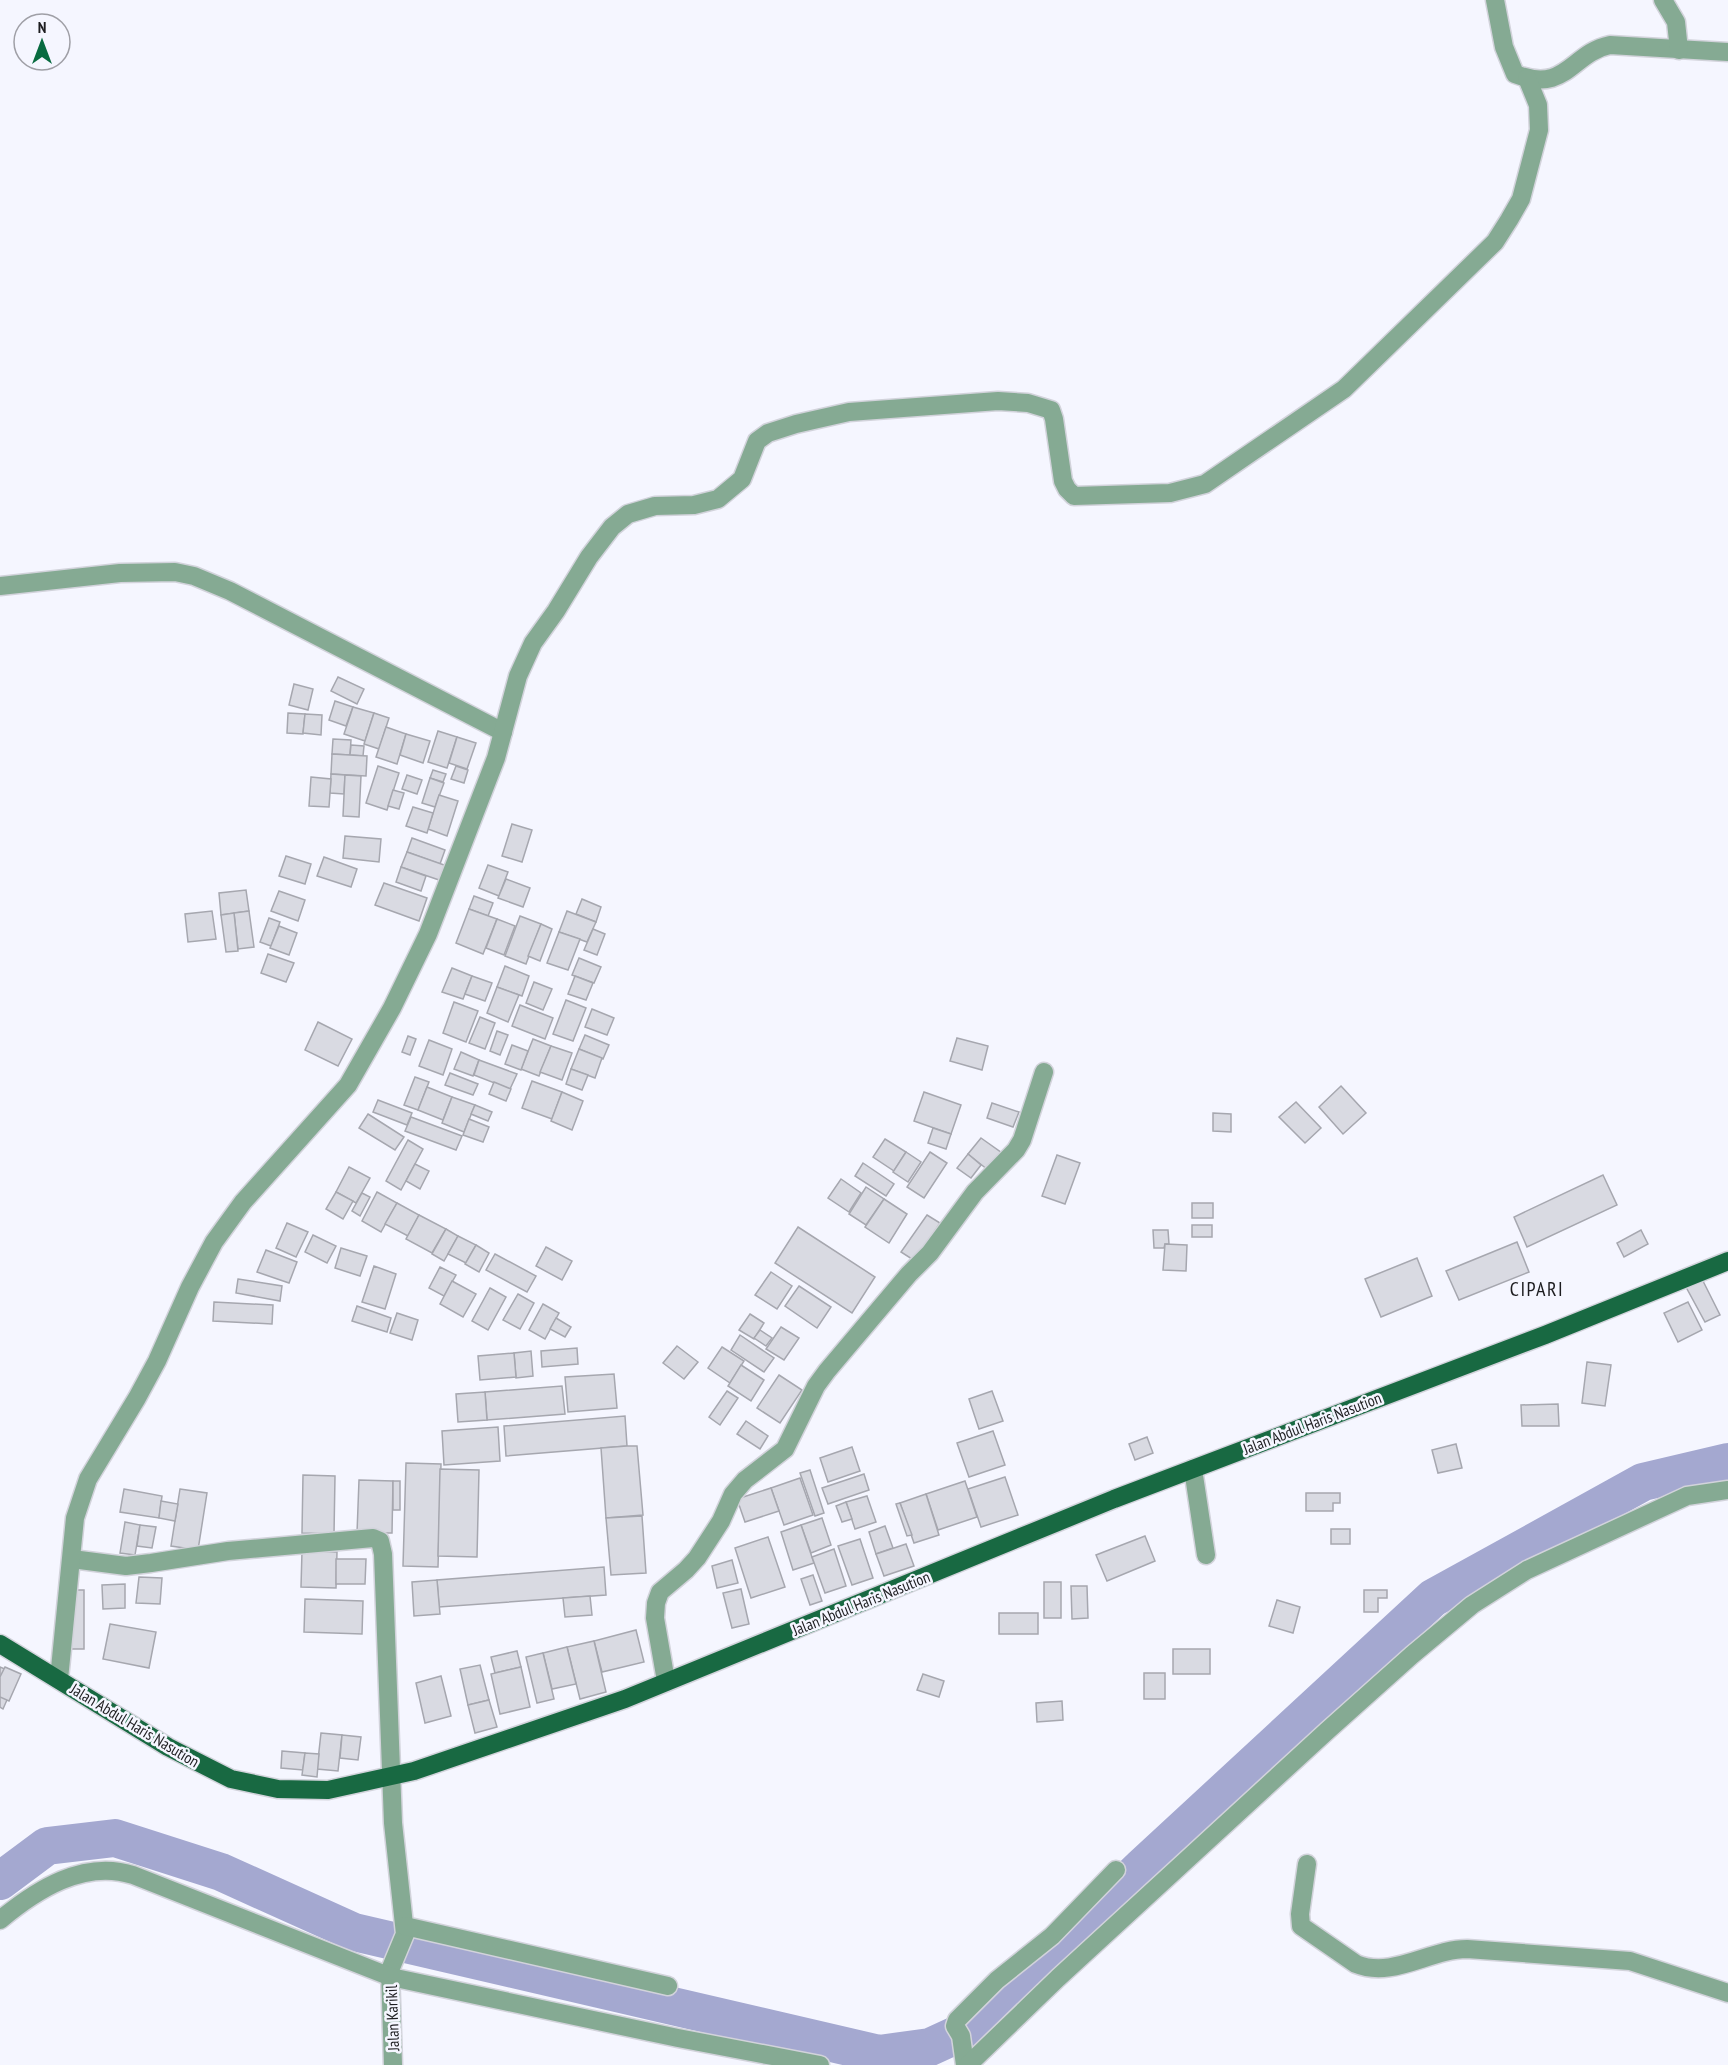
<svg xmlns="http://www.w3.org/2000/svg" width="1728" height="2065" font-family="'PT Sans Narrow',sans-serif">
<style>
.lines{fill:none;stroke-linecap:round;stroke-linejoin:round}
.river{stroke:#a4a8d0;stroke-width:38}
.building{fill:#d9dae2;stroke:#a6a7af;stroke-width:1.5}
.minor-casing{stroke:#d2d3db;stroke-width:21}
.major-casing{stroke:#d2d3db;stroke-width:21}
.minor{stroke:#85aa93;stroke-width:18}
.major{stroke:#186942;stroke-width:18}
.labels{text-anchor:middle;stroke-width:5;stroke-linejoin:round;paint-order:stroke}
.street-label{font-size:16px;fill:#1d1d20;stroke:#f5f6ff}
.quarter-label{font-size:20px;letter-spacing:1.5px;fill:#1d1d20;stroke:#f5f6ff}
</style>
<rect width="100%" height="100%" fill="#f5f6ff"/>
<g class="lines">
<polyline class="river" points="0,1881 47,1846 115,1838 221,1872 354,1932 879,2054 930,2047 978,2025 1142,1867 1433,1598 1643,1482 1728,1462"/>
</g>
<g class="building">
<polygon points="338,677 364,689 357,704 331,691"/>
<polygon points="294,684 313,689 308,710 289,705"/>
<polygon points="335,701 353,707 346,726 329,720"/>
<polygon points="353,707 374,713 365,741 344,734"/>
<polygon points="288,713 305,714 303,734 287,733"/>
<polygon points="374,713 389,718 379,749 364,744"/>
<polygon points="305,714 322,715 321,735 303,733"/>
<polygon points="386,727 406,734 397,764 376,757"/>
<polygon points="438,731 457,737 447,768 428,762"/>
<polygon points="406,734 430,741 423,763 400,755"/>
<polygon points="457,737 476,743 467,769 449,763"/>
<polygon points="333,739 351,740 350,755 332,754"/>
<polygon points="351,745 364,746 363,756 350,755"/>
<polygon points="332,754 367,756 366,776 331,774"/>
<polygon points="378,766 399,773 387,810 366,803"/>
<polygon points="456,766 468,770 464,783 451,779"/>
<polygon points="433,770 446,774 443,782 430,778"/>
<polygon points="331,774 345,775 344,794 330,793"/>
<polygon points="345,775 361,776 359,817 343,816"/>
<polygon points="407,775 422,780 417,794 402,789"/>
<polygon points="311,777 331,779 329,807 309,806"/>
<polygon points="430,778 444,783 435,807 422,803"/>
<polygon points="393,790 404,793 399,809 388,806"/>
<polygon points="439,795 458,801 447,836 428,829"/>
<polygon points="413,807 433,813 427,833 406,826"/>
<polygon points="512,824 532,830 522,862 502,856"/>
<polygon points="345,836 381,839 379,862 343,858"/>
<polygon points="412,838 445,850 440,864 407,852"/>
<polygon points="407,852 447,866 442,881 401,867"/>
<polygon points="286,856 311,864 305,884 279,876"/>
<polygon points="324,857 357,869 351,887 317,876"/>
<polygon points="488,865 508,872 499,896 479,888"/>
<polygon points="401,867 426,876 421,891 396,882"/>
<polygon points="506,879 530,888 523,907 498,898"/>
<polygon points="384,883 427,898 419,921 375,905"/>
<polygon points="246,890 249,911 221,915 219,893"/>
<polygon points="279,891 305,900 298,921 271,911"/>
<polygon points="474,896 493,903 488,916 469,909"/>
<polygon points="582,899 601,907 596,922 576,914"/>
<polygon points="469,909 497,919 483,954 456,943"/>
<polygon points="212,911 216,939 188,942 185,914"/>
<polygon points="249,911 254,947 238,949 234,913"/>
<polygon points="567,911 596,922 587,942 559,932"/>
<polygon points="234,913 238,951 226,952 221,915"/>
<polygon points="520,916 541,924 526,964 505,956"/>
<polygon points="269,918 280,922 271,946 260,942"/>
<polygon points="497,919 515,926 504,955 486,948"/>
<polygon points="541,924 552,929 540,961 528,956"/>
<polygon points="279,926 297,933 289,955 270,948"/>
<polygon points="593,929 605,934 597,955 584,950"/>
<polygon points="559,932 580,939 568,970 547,963"/>
<polygon points="268,954 294,963 286,982 261,973"/>
<polygon points="579,958 601,967 594,983 572,975"/>
<polygon points="505,966 529,976 522,996 497,987"/>
<polygon points="452,968 472,976 463,999 442,992"/>
<polygon points="472,976 492,983 485,1001 465,994"/>
<polygon points="575,976 593,983 586,1000 568,994"/>
<polygon points="534,982 552,989 543,1010 526,1003"/>
<polygon points="497,987 519,995 508,1022 487,1013"/>
<polygon points="566,1000 586,1008 573,1041 553,1034"/>
<polygon points="454,1002 478,1011 466,1042 443,1033"/>
<polygon points="520,1005 553,1018 545,1039 512,1026"/>
<polygon points="592,1009 614,1018 607,1035 585,1027"/>
<polygon points="480,1017 495,1023 485,1049 469,1043"/>
<polygon points="318,1022 352,1039 338,1066 305,1050"/>
<polygon points="497,1031 508,1035 500,1055 490,1051"/>
<polygon points="585,1035 609,1045 603,1059 579,1049"/>
<polygon points="408,1036 416,1039 410,1055 402,1052"/>
<polygon points="957,1038 988,1046 982,1070 950,1061"/>
<polygon points="533,1039 551,1046 539,1076 521,1069"/>
<polygon points="429,1040 452,1049 443,1075 419,1066"/>
<polygon points="512,1045 528,1051 521,1070 505,1064"/>
<polygon points="551,1046 572,1053 562,1080 540,1072"/>
<polygon points="579,1049 602,1058 595,1078 571,1069"/>
<polygon points="461,1052 479,1060 473,1076 454,1069"/>
<polygon points="479,1060 517,1074 510,1089 474,1075"/>
<polygon points="571,1069 588,1075 582,1090 566,1084"/>
<polygon points="450,1073 478,1084 473,1095 445,1085"/>
<polygon points="415,1077 429,1082 418,1110 404,1105"/>
<polygon points="532,1081 562,1092 552,1119 522,1108"/>
<polygon points="494,1082 511,1089 506,1101 489,1094"/>
<polygon points="1341,1086 1366,1113 1343,1134 1319,1107"/>
<polygon points="427,1087 452,1097 443,1120 418,1110"/>
<polygon points="562,1092 583,1101 572,1130 551,1121"/>
<polygon points="924,1092 961,1105 951,1134 914,1121"/>
<polygon points="452,1097 475,1105 464,1132 442,1123"/>
<polygon points="378,1100 412,1113 407,1125 373,1112"/>
<polygon points="1296,1102 1321,1128 1305,1143 1279,1117"/>
<polygon points="992,1103 1019,1112 1013,1127 987,1118"/>
<polygon points="475,1105 492,1112 488,1121 471,1114"/>
<polygon points="1213,1113 1231,1114 1231,1132 1213,1131"/>
<polygon points="368,1114 404,1137 395,1150 359,1128"/>
<polygon points="411,1117 462,1136 456,1150 405,1131"/>
<polygon points="469,1119 489,1127 483,1142 463,1135"/>
<polygon points="933,1128 951,1134 946,1149 928,1143"/>
<polygon points="981,1138 1002,1153 988,1170 968,1154"/>
<polygon points="885,1139 906,1152 894,1171 873,1157"/>
<polygon points="408,1140 423,1149 401,1190 386,1181"/>
<polygon points="906,1152 921,1162 908,1182 893,1172"/>
<polygon points="930,1152 947,1163 924,1198 907,1187"/>
<polygon points="968,1154 981,1165 971,1178 957,1168"/>
<polygon points="1057,1155 1080,1163 1065,1204 1042,1196"/>
<polygon points="863,1163 894,1184 886,1196 855,1176"/>
<polygon points="415,1164 429,1171 420,1189 406,1181"/>
<polygon points="349,1167 370,1178 356,1203 336,1192"/>
<polygon points="1603,1175 1617,1205 1527,1247 1514,1217"/>
<polygon points="841,1179 861,1193 849,1212 828,1198"/>
<polygon points="866,1187 884,1199 866,1225 849,1214"/>
<polygon points="336,1192 353,1201 343,1219 326,1209"/>
<polygon points="377,1192 397,1203 381,1232 362,1221"/>
<polygon points="362,1193 370,1197 360,1216 352,1211"/>
<polygon points="884,1199 907,1214 889,1243 865,1227"/>
<polygon points="397,1203 419,1215 408,1236 385,1224"/>
<rect x="1192" y="1203" width="21" height="15"/>
<polygon points="419,1215 446,1229 432,1253 406,1239"/>
<polygon points="927,1215 940,1223 915,1261 901,1252"/>
<polygon points="287,1223 308,1232 296,1257 276,1248"/>
<rect x="1192" y="1225" width="20" height="12"/>
<polygon points="798,1227 875,1277 852,1313 775,1263"/>
<polygon points="446,1229 458,1236 444,1261 432,1254"/>
<polygon points="1153,1230 1168,1230 1169,1244 1165,1244 1164,1248 1154,1248"/>
<polygon points="1641,1230 1648,1244 1624,1257 1617,1243"/>
<polygon points="313,1235 336,1246 327,1263 305,1252"/>
<polygon points="458,1236 476,1245 466,1263 448,1254"/>
<polygon points="1517,1242 1529,1272 1459,1300 1446,1271"/>
<polygon points="1165,1244 1187,1245 1186,1271 1163,1270"/>
<polygon points="476,1245 489,1253 479,1272 465,1264"/>
<polygon points="546,1247 572,1261 562,1280 536,1266"/>
<polygon points="341,1248 367,1256 360,1276 335,1268"/>
<polygon points="266,1250 297,1262 289,1283 257,1272"/>
<polygon points="495,1254 536,1276 527,1292 486,1270"/>
<polygon points="1417,1258 1432,1296 1381,1317 1365,1279"/>
<polygon points="374,1266 396,1274 385,1309 362,1302"/>
<polygon points="440,1267 456,1275 444,1296 429,1288"/>
<polygon points="771,1272 792,1286 777,1309 755,1295"/>
<polygon points="238,1279 282,1286 280,1301 236,1293"/>
<polygon points="1702,1279 1720,1315 1705,1322 1686,1287"/>
<polygon points="452,1281 476,1294 463,1317 440,1304"/>
<polygon points="799,1286 831,1307 817,1328 785,1306"/>
<polygon points="490,1288 506,1297 488,1330 472,1321"/>
<polygon points="518,1294 534,1303 520,1329 503,1320"/>
<polygon points="214,1302 273,1305 272,1324 213,1321"/>
<polygon points="1688,1302 1702,1330 1678,1342 1664,1313"/>
<polygon points="543,1304 559,1313 545,1339 529,1330"/>
<polygon points="357,1306 391,1318 387,1332 352,1321"/>
<polygon points="397,1313 418,1320 412,1340 390,1333"/>
<polygon points="750,1314 764,1323 754,1339 739,1330"/>
<polygon points="556,1318 571,1327 565,1337 550,1329"/>
<polygon points="781,1327 799,1338 784,1360 766,1349"/>
<polygon points="760,1330 772,1338 766,1346 754,1338"/>
<polygon points="740,1335 774,1358 764,1372 731,1350"/>
<polygon points="677,1346 698,1362 684,1379 663,1363"/>
<polygon points="722,1347 744,1361 730,1383 708,1368"/>
<polygon points="577,1348 578,1364 542,1367 541,1351"/>
<polygon points="531,1351 533,1376 516,1378 514,1353"/>
<polygon points="514,1353 516,1377 480,1380 478,1356"/>
<polygon points="1587,1362 1611,1365 1605,1406 1582,1403"/>
<polygon points="741,1365 764,1380 751,1401 728,1386"/>
<polygon points="614,1374 617,1408 568,1412 565,1377"/>
<polygon points="779,1375 802,1390 780,1423 757,1408"/>
<polygon points="562,1386 565,1414 487,1420 485,1392"/>
<polygon points="727,1391 738,1398 720,1425 709,1417"/>
<polygon points="992,1391 1003,1421 979,1429 969,1399"/>
<polygon points="485,1392 487,1420 458,1422 456,1394"/>
<polygon points="1558,1404 1559,1426 1522,1426 1521,1405"/>
<polygon points="625,1416 627,1446 506,1456 504,1426"/>
<polygon points="746,1421 768,1436 760,1449 737,1434"/>
<polygon points="498,1427 500,1461 444,1465 442,1431"/>
<polygon points="993,1431 1005,1465 969,1477 957,1443"/>
<polygon points="1147,1437 1153,1453 1135,1460 1129,1444"/>
<polygon points="1456,1444 1462,1468 1438,1473 1432,1450"/>
<polygon points="627,1446 637,1446 643,1515 606,1518 601,1448"/>
<polygon points="852,1447 860,1471 828,1482 820,1458"/>
<polygon points="406,1463 441,1464 438,1567 403,1566"/>
<polygon points="440,1469 479,1470 477,1557 438,1556"/>
<polygon points="810,1470 824,1513 815,1516 800,1473"/>
<polygon points="864,1474 869,1490 828,1504 822,1488"/>
<polygon points="303,1475 335,1476 334,1534 302,1533"/>
<polygon points="1005,1477 1018,1515 981,1527 968,1489"/>
<polygon points="800,1478 813,1515 784,1525 771,1488"/>
<polygon points="359,1480 393,1481 392,1533 357,1533"/>
<rect x="393" y="1481" width="7" height="29"/>
<polygon points="965,1481 977,1517 938,1530 926,1494"/>
<polygon points="771,1488 779,1511 745,1522 737,1499"/>
<polygon points="124,1489 162,1496 159,1518 120,1512"/>
<polygon points="180,1489 207,1493 198,1550 171,1546"/>
<polygon points="1306,1493 1340,1493 1340,1503 1333,1503 1333,1511 1306,1511"/>
<polygon points="926,1494 939,1535 914,1543 900,1503"/>
<polygon points="867,1496 876,1522 855,1529 846,1502"/>
<polygon points="161,1501 178,1504 175,1521 159,1518"/>
<polygon points="846,1502 852,1519 842,1522 836,1506"/>
<polygon points="900,1503 912,1535 907,1536 896,1504"/>
<polygon points="642,1516 646,1573 611,1575 606,1518"/>
<polygon points="822,1518 831,1545 811,1553 801,1525"/>
<polygon points="125,1522 140,1525 135,1555 120,1553"/>
<polygon points="140,1525 156,1527 152,1548 137,1546"/>
<polygon points="801,1525 814,1563 793,1570 781,1532"/>
<polygon points="885,1526 893,1548 876,1554 869,1532"/>
<rect x="1331" y="1529" width="19" height="15"/>
<polygon points="1145,1536 1155,1561 1107,1581 1096,1555"/>
<polygon points="768,1537 785,1587 751,1598 735,1548"/>
<polygon points="860,1539 873,1578 852,1585 838,1546"/>
<polygon points="906,1544 914,1566 884,1576 876,1554"/>
<polygon points="834,1549 846,1586 825,1593 812,1557"/>
<polygon points="302,1551 337,1552 336,1588 301,1587"/>
<polygon points="336,1559 366,1559 365,1584 336,1584"/>
<polygon points="732,1560 738,1583 717,1588 712,1566"/>
<polygon points="604,1567 606,1595 439,1607 437,1580"/>
<polygon points="813,1575 822,1601 810,1605 801,1579"/>
<polygon points="139,1577 162,1578 160,1604 136,1603"/>
<polygon points="437,1580 440,1614 414,1616 412,1582"/>
<rect x="1044" y="1582" width="17" height="36"/>
<polygon points="125,1584 125,1608 103,1609 102,1585"/>
<polygon points="1071,1586 1087,1586 1088,1618 1072,1619"/>
<polygon points="741,1589 749,1624 732,1628 723,1593"/>
<polygon points="67,1590 84,1590 84,1649 66,1649"/>
<polygon points="1364,1590 1387,1590 1387,1598 1378,1598 1378,1612 1364,1612"/>
<polygon points="590,1596 592,1615 565,1617 563,1598"/>
<polygon points="305,1599 363,1601 362,1634 304,1632"/>
<polygon points="1277,1600 1300,1607 1293,1633 1269,1626"/>
<rect x="999" y="1613" width="39" height="21"/>
<polygon points="110,1624 156,1632 149,1668 103,1659"/>
<polygon points="636,1630 644,1662 602,1672 594,1641"/>
<polygon points="594,1641 606,1692 580,1699 567,1647"/>
<polygon points="567,1647 576,1684 552,1689 543,1653"/>
<rect x="1173" y="1649" width="37" height="25"/>
<polygon points="517,1651 521,1667 495,1673 491,1657"/>
<polygon points="543,1653 554,1699 537,1703 526,1657"/>
<polygon points="480,1665 489,1700 468,1705 460,1669"/>
<polygon points="0,1667 18,1675 3,1709 0,1707"/>
<polygon points="5,1667 21,1674 9,1701 0,1697 0,1677"/>
<polygon points="521,1667 530,1707 500,1714 491,1674"/>
<rect x="1144" y="1673" width="21" height="26"/>
<polygon points="923,1674 944,1681 939,1697 917,1690"/>
<polygon points="441,1676 451,1716 425,1723 416,1683"/>
<polygon points="489,1700 497,1727 475,1733 468,1705"/>
<polygon points="1062,1701 1063,1720 1037,1722 1036,1703"/>
<polygon points="321,1733 342,1735 338,1771 317,1769"/>
<polygon points="342,1735 361,1737 358,1760 340,1758"/>
<polygon points="282,1751 305,1753 303,1770 281,1768"/>
<polygon points="305,1753 319,1754 317,1777 302,1775"/>
</g>
<g class="lines">
<defs>
<g id="minor">
<path d="M 1495,0 L 1504,47 L 1515,74 C 1567,94 1571,53 1610,45 L 1728,52"/>
<polyline points="1663,0 1676,22 1679,50"/>
<polyline points="0,586 120,573 175,572 194,576 230,591 503,732"/>
<polyline points="1193,1469 1206,1555"/>
<polyline points="72,1559 126,1566 151,1563 228,1551 373,1538 380,1541 383,1554 393,1823 405,1934 390,1970 393,2065"/>
<polyline points="59,1679 75,1518 88,1479 137,1398 157,1361 190,1287 214,1242 243,1202 348,1085 392,1008 428,934 496,758 518,676 533,643 556,611 589,557 612,527 628,514 655,506 694,505 718,499 742,479 757,441 768,433 796,424 849,412 998,401 1028,403 1051,410 1054,419 1063,481 1067,489 1074,496 1170,493 1205,484 1344,389 1495,242 1509,220 1521,199 1539,130 1538,105 1527,78"/>
<polyline points="666,1681 655,1618 656,1603 660,1592 686,1570 697,1558 721,1521 733,1494 745,1480 785,1449 816,1386 827,1371 909,1274 930,1253 975,1192 1016,1150 1022,1140 1044,1072"/>
<path d="M 1307,1864 L 1300,1914 L 1301,1926 L 1356,1964 C 1393,1979 1430,1949 1467,1949 L 1630,1961 L 1728,1993"/>
<path d="M 0,1920 C 36,1890 84,1859 133,1875 L 391,1977 L 678,2038 L 820,2065"/>
<polyline points="405,1926 668,1986"/>
<polyline points="965,2065 961,2036 955,2026 957,2020 997,1980 1052,1936 1116,1870"/>
<polyline points="968,2065 1058,1978 1327,1731 1412,1655 1472,1605 1527,1570 1687,1496 1728,1490"/>
</g>
<polyline id="major" points="0,1644 168,1747 231,1779 278,1789 328,1790 414,1771 625,1699 1114,1499 1545,1335 1728,1261"/>
</defs>
<use href="#minor" class="minor-casing"/>
<use href="#major" class="major-casing"/>
<use href="#minor" class="minor"/>
<use href="#major" class="major"/>
</g>
<g class="labels">
<g class="street-label">
<text transform="translate(1312 1423) rotate(-21)" y="6">Jalan Abdul Haris Nasution</text>
<text transform="translate(861 1603) rotate(-22)" y="6">Jalan Abdul Haris Nasution</text>
<text transform="translate(135 1725) rotate(31)" y="6">Jalan Abdul Haris Nasution</text>
<text transform="translate(392 2018) rotate(-92)" y="6">Jalan Karikil</text>
</g>
<g class="quarter-label">
<text x="1537" y="1296">CIPARI</text>
</g>
</g>
<g transform="translate(42 42)"><circle r="28" fill="#f5f6ff" stroke="#9f9fa6" stroke-width="1.5"/>
<path d="M0-4.5L10 22L0 15L-10 22Z" fill="#086b40"/>
<text y="-9" font-size="16" font-weight="bold" text-anchor="middle" fill="#1d1d20">N</text>
</g>
</svg>
